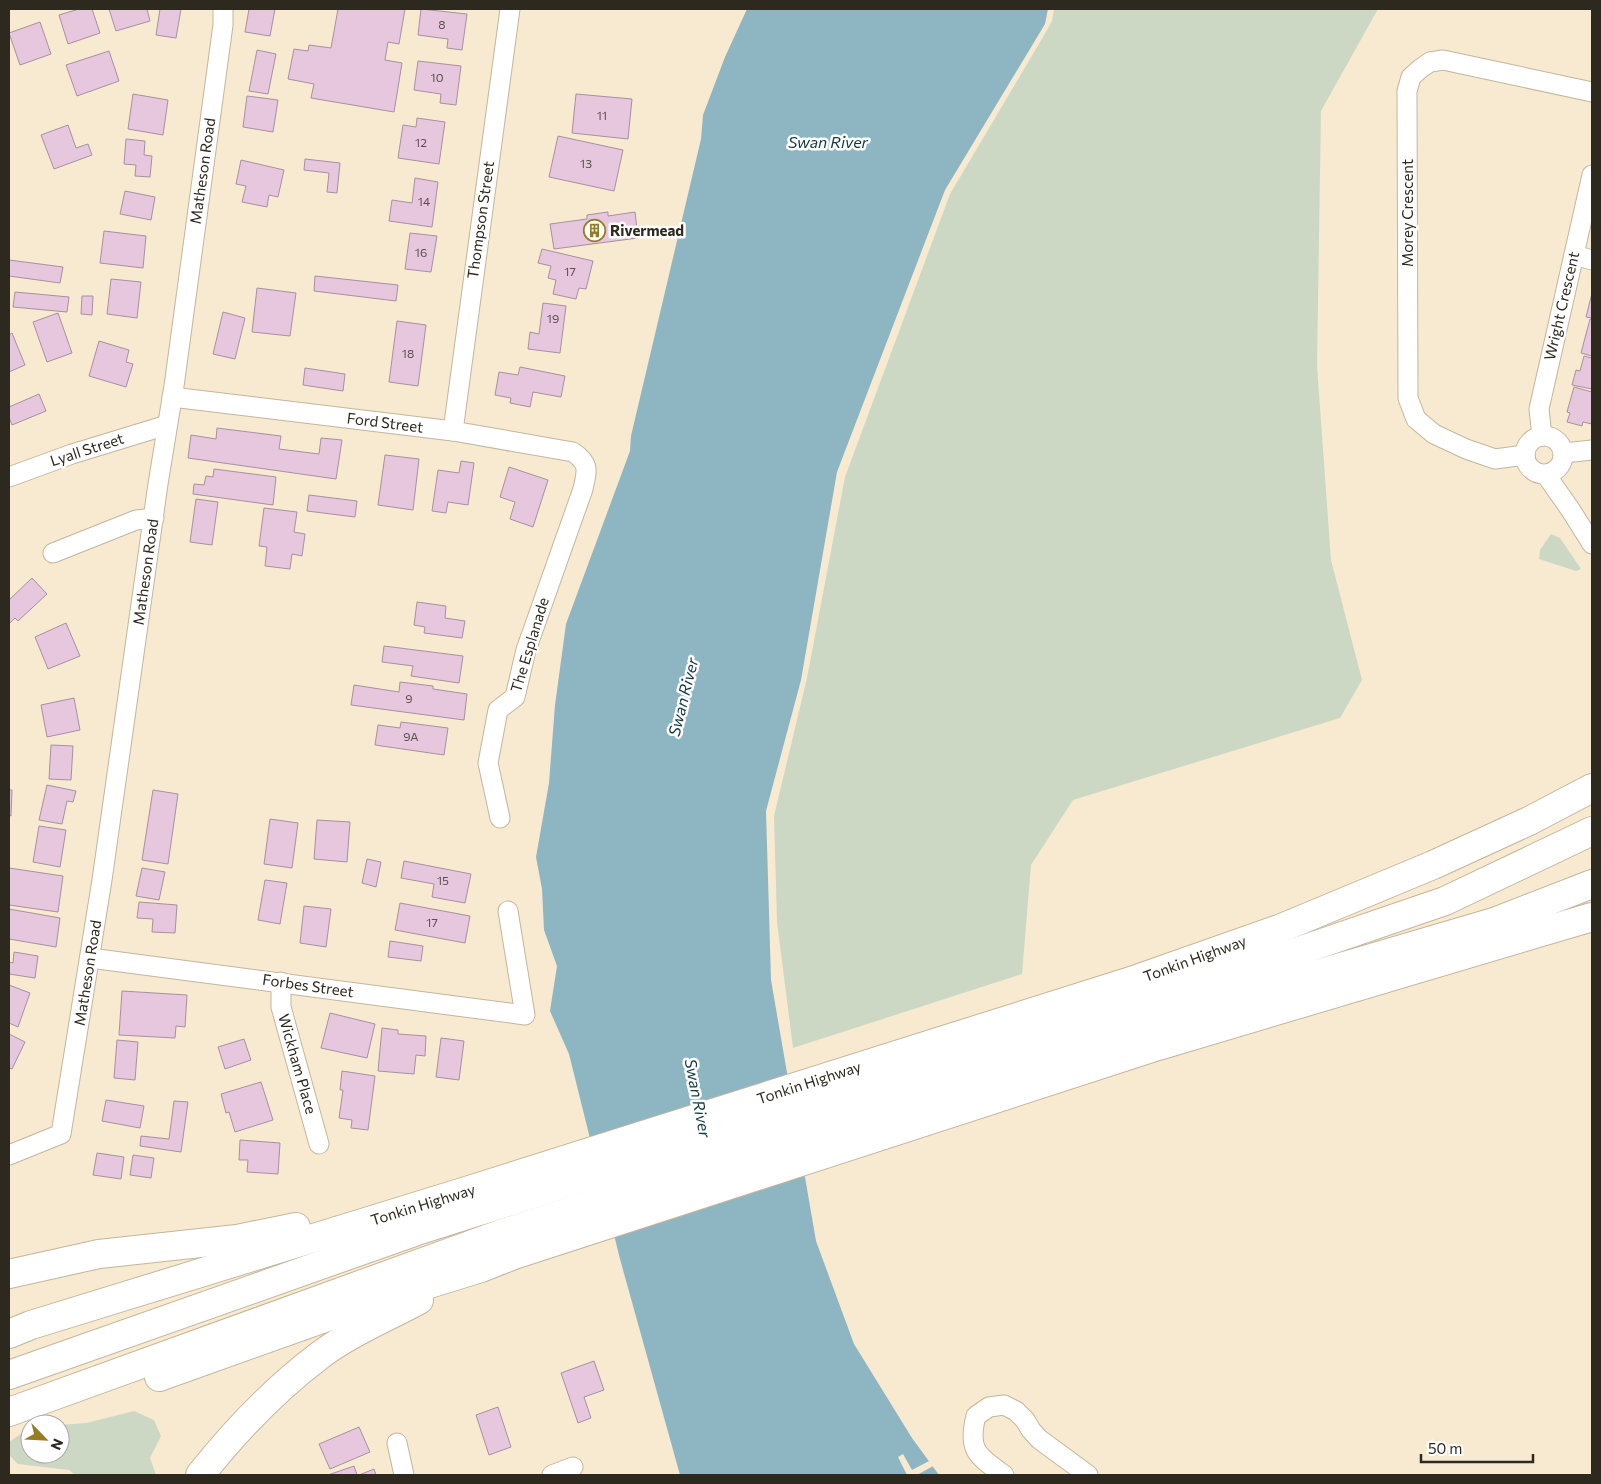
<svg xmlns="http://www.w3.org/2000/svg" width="1601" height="1484" font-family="Commissioner,sans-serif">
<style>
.green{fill:#cdd8c4}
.water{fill:#8eb5c2}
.pier{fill:#f7ead1}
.building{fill:#e6c7de;stroke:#a790a1}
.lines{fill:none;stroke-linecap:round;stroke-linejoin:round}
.minor-casing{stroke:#c2b69d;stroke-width:21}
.highway-casing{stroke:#c2b69d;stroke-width:30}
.minor{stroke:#fff;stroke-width:19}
.highway{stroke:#fff;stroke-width:28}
.labels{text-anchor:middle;stroke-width:5;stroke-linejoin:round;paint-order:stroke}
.number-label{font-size:12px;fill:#5c504f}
.street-label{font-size:15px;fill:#2e291f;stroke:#fff}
.poi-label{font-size:15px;font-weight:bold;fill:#2e291f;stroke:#fff;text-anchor:start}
.water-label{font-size:16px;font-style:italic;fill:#143944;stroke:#fff}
</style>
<rect width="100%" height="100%" fill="#f7ead1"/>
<g class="green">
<polygon points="1054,9 1378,9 1321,111 1317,366 1331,560 1362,680 1340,718 1073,800 1031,865 1022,974 793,1048 777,922 774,816 807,678 845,477 950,194 1046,32 1052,21"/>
<polygon points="1551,534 1560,538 1581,569 1576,571 1539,559 1540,550"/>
<polygon points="134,1411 154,1420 161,1436 150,1458 156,1475 75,1475 69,1470 18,1464 9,1455 9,1442 30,1428 30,1454 60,1454 60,1425 86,1423"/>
</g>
<polygon class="water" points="747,9 1048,9 1045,24 945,190 837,472 801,680 766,811 771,980 816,1241 854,1344 912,1438 939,1475 680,1475 620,1259 569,1054 550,1011 557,966 544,930 542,889 536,857 549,783 555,705 566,624 630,451 631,436 701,139 703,115 725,57"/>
<polygon class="pier" points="903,1454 912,1470 931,1460 935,1465 917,1475 907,1475 898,1457"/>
<g class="building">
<polygon points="79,9 92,9 100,33 68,44 59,15"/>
<polygon points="109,9 147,9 150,21 116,31"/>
<polygon points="160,9 181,9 176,38 156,35"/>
<polygon points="249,9 275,9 270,36 245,32"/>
<polygon points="338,9 405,9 399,44 388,42 385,60 402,63 394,112 311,98 314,84 288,79 294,49 308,51 309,45 331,48"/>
<polygon points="421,9 467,14 462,50 447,48 448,39 418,35"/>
<polygon points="40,22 51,54 20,65 9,33"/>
<polygon points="257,50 276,54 268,94 249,91"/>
<polygon points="109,51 119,81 77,96 66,65"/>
<polygon points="418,61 461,66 456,105 440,103 441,94 414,90"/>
<polygon points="133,94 168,100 163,135 128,129"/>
<polygon points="576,94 632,99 628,139 572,133"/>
<polygon points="247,96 278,100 273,132 243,127"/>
<polygon points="417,118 445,122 439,164 398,158 403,125 416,127"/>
<polygon points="68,125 76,148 88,144 92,155 54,169 41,135"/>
<polygon points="558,136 623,150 614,191 549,177"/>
<polygon points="126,139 145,141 144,155 152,156 150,177 135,176 136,165 124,164"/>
<polygon points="305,159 340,163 337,193 327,192 329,173 304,170"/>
<polygon points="241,160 284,170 278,197 269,195 267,207 242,202 246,186 236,184"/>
<polygon points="415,178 438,182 432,227 389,221 392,200 412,203"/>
<polygon points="125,191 155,197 151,220 120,214"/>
<polygon points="608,212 608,216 635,212 638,238 554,249 550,224 587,219 587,215"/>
<polygon points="104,231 146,236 143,268 100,263"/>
<polygon points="410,233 437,236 431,272 405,269"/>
<polygon points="542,249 593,261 586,289 579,288 576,299 553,294 556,280 548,278 551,266 538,263"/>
<polygon points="9,260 63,267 60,283 9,276"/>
<polygon points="315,276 398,285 396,301 314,291"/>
<polygon points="111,279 141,282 137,318 107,314"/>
<polygon points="257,288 296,293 290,336 252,332"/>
<polygon points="15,292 69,297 67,312 13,307"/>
<polygon points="1592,293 1592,318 1586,317"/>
<polygon points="82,296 93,296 92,315 81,314"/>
<polygon points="543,303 566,306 560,353 528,349 530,332 539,334"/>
<polygon points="223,312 245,318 235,359 213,354"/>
<polygon points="58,313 72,353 47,362 33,322"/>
<polygon points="1590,319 1592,320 1592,356 1581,353"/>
<polygon points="397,321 426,325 418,386 389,382"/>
<polygon points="12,333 25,365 9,372 9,335"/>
<polygon points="99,341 129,350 126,362 133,364 126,387 89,376"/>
<polygon points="1584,356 1592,358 1592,389 1572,385 1576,370 1580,371"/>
<polygon points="520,367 565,376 561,397 533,392 530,407 510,403 511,398 495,395 499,372 518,375"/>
<polygon points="305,368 345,374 343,391 303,385"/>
<polygon points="1574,387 1592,392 1592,424 1583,422 1582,426 1567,422 1570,413 1567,412"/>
<polygon points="39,394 46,411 12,425 9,417 9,407"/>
<polygon points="217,428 281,436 279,449 319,454 321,438 342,440 336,479 188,458 191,435 216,439"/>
<polygon points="385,455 419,459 413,510 378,505"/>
<polygon points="461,461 474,463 468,505 448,502 446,513 432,511 438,470 459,473"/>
<polygon points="509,467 548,480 533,527 510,519 515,502 500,497"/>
<polygon points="214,469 276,477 273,505 193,494 194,484 204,485 206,476 213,477"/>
<polygon points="309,495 357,501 355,517 307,511"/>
<polygon points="196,499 218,502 212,545 190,542"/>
<polygon points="264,508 297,512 294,532 305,534 302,556 292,554 290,569 265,566 267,547 259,546"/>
<polygon points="32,578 47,594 18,621 15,618 9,624 9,600"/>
<polygon points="417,602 446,606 445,618 465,621 462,638 424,633 425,627 414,625"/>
<polygon points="66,623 80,656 48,669 35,637"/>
<polygon points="384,646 463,656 459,683 411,676 413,666 382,662"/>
<polygon points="400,682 433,686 433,689 467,694 464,720 351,705 354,685 399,692"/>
<polygon points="74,698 80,730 47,737 41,705"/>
<polygon points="401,722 448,728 444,755 375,745 378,725 400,728"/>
<polygon points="51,745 73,746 71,780 49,779"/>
<polygon points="47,785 76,791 73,802 67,801 62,824 39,820"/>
<polygon points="9,790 12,790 11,816 9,815"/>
<polygon points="153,790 178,794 168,864 142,860"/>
<polygon points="270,819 298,823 292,868 264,864"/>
<polygon points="317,820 350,822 347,862 314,859"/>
<polygon points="39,826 66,830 60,867 33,862"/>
<polygon points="367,859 381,862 376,887 362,883"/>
<polygon points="404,861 471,874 465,903 432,897 434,884 401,878"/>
<polygon points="9,868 63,876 58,912 9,905"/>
<polygon points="142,868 165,872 159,900 136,896"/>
<polygon points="265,880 287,883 280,924 258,920"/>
<polygon points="139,902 177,905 175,933 152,932 153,919 137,918"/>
<polygon points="400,903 470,916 465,943 395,930"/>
<polygon points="304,906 331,909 326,947 300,943"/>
<polygon points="9,909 60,918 56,947 9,939"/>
<polygon points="390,941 423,946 421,961 388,957"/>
<polygon points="14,952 38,956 35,978 9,974 9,962 13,963"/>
<polygon points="9,985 30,993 18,1027 9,1023"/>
<polygon points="122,991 187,995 185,1027 176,1026 175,1038 119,1035"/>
<polygon points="330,1013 375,1024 367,1058 321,1048"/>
<polygon points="382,1028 398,1030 398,1034 426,1036 425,1056 416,1055 414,1074 378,1071"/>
<polygon points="9,1034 25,1042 12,1069 9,1068"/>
<polygon points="441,1038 464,1041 459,1080 436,1077"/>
<polygon points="244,1039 251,1060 225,1069 218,1047"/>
<polygon points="117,1040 138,1042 135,1080 114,1078"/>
<polygon points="342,1071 375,1076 368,1130 351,1128 352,1120 339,1118 343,1090 340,1090"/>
<polygon points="261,1082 273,1120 235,1132 229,1112 226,1113 221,1094"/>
<polygon points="106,1100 144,1106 140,1128 102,1121"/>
<polygon points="174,1101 188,1102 181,1152 140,1146 141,1136 169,1139"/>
<polygon points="240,1140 280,1143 278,1174 247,1172 248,1160 239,1160"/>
<polygon points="97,1153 124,1157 121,1179 93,1175"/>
<polygon points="133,1155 154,1158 151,1178 130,1175"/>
<polygon points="594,1361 604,1390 584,1397 591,1418 578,1423 561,1373"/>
<polygon points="498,1407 511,1447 489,1455 476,1415"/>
<polygon points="359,1427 370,1452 330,1469 319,1444"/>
<polygon points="354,1466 357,1475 328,1475"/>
<polygon points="374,1469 376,1475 359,1475"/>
</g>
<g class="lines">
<defs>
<g id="minor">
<polyline points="1574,255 1592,260"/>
<path d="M 172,397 L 453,431 L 573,452 C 590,464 587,470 583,489 L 526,650 L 515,697 L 498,710 L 488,763 L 500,818"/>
<polyline points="453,431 510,9"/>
<circle cx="1544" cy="455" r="19"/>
<polyline points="1542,436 1539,409 1592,175"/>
<polyline points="1564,453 1592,450"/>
<polyline points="1525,455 1495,459 1466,449 1434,434 1416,419 1408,398 1407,91 1411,77 1420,69 1430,62 1443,60 1592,92"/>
<polyline points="1546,475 1570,509 1592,544"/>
<polyline points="9,477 72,454 167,425"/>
<polyline points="53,553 136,520 154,518"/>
<polyline points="90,958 525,1015 508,911"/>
<polyline points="281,982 281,1007 319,1144"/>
<polyline points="9,1155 61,1134 102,880 158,484 174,386 223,25 223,9"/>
<polyline points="397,1443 404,1475"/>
<polyline points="552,1475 573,1467"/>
<path d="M 1004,1475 C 978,1456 967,1451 976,1416 L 989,1407 L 1004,1405 L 1016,1411 L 1025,1420 L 1031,1430 L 1039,1439 L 1088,1475"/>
</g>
<g id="highway">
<polyline points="9,1274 99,1254 237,1239 296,1227"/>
<polyline points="9,1334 31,1325 463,1192 1137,979 1279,929 1433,865 1529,821 1592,788"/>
<polyline points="9,1375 417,1231 1143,1000 1223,977 1445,901 1592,831"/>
<polyline points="159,1377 361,1305 481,1268 514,1255 1158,1046 1592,917"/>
<polyline points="9,1412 506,1232 1150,1023 1494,922 1592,884"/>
<path d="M 200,1475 C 235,1431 274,1390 319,1356 C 349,1333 386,1318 419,1300"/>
</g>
</defs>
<use href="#minor" class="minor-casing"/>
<use href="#highway" class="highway-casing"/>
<use href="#minor" class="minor"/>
<use href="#highway" class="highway"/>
</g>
<defs>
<symbol id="building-ring" viewBox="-11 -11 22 22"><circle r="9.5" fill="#fff" stroke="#967c24" stroke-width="1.5"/><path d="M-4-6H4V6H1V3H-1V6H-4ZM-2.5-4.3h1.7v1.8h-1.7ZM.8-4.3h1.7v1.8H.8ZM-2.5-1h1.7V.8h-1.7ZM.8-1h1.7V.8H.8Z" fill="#967c24"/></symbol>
</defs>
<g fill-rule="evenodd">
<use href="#building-ring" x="582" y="218" width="25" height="25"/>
</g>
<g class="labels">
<g class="number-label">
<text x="442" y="29">8</text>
<text x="437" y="82">10</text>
<text x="602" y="120">11</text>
<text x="421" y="147">12</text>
<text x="586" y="168">13</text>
<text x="424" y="206">14</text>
<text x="421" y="257">16</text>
<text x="570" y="276">17</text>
<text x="553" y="323">19</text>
<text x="408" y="358">18</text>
<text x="409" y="703">9</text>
<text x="411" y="741">9A</text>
<text x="443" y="885">15</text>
<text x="432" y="927">17</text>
</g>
<g class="street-label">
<text transform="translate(203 171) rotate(-82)" y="5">Matheson Road</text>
<text transform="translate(1408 213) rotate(-90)" y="5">Morey Crescent</text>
<text transform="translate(481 220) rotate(-82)" y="5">Thompson Street</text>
<text transform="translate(1562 306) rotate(-77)" y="5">Wright Crescent</text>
<text transform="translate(385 423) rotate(7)" y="5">Ford Street</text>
<text transform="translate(87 450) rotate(-18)" y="5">Lyall Street</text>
<text transform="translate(146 572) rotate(-82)" y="5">Matheson Road</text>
<text transform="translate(530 645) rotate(-73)" y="5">The Esplanade</text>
<text transform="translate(1195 959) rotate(-20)" y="5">Tonkin Highway</text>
<text transform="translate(88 973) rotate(-81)" y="5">Matheson Road</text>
<text transform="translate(308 986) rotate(8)" y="5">Forbes Street</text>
<text transform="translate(297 1064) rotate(74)" y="5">Wickham Place</text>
<text transform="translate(809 1083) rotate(-18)" y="5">Tonkin Highway</text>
<text transform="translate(423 1205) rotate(-17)" y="5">Tonkin Highway</text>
</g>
<g class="poi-label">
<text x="610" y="236">Rivermead</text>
</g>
<g class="water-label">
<text x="828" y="148">Swan River</text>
<text transform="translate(683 697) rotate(-76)" y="6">Swan River</text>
<text transform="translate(698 1098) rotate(79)" y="6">Swan River</text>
</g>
</g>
<rect width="1601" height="1484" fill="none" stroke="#2e291f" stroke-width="20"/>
<g transform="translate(45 1439) rotate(114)"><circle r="24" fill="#ffffff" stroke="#aba9a5"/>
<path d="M0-4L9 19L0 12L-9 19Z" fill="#967c24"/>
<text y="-8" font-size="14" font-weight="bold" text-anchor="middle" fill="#2e291f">N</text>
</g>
<path d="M1421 1454v8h112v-8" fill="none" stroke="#2e291f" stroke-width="2.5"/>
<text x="1428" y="1454" font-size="15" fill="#2e291f" stroke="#ffffff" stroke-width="4" paint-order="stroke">50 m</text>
</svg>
